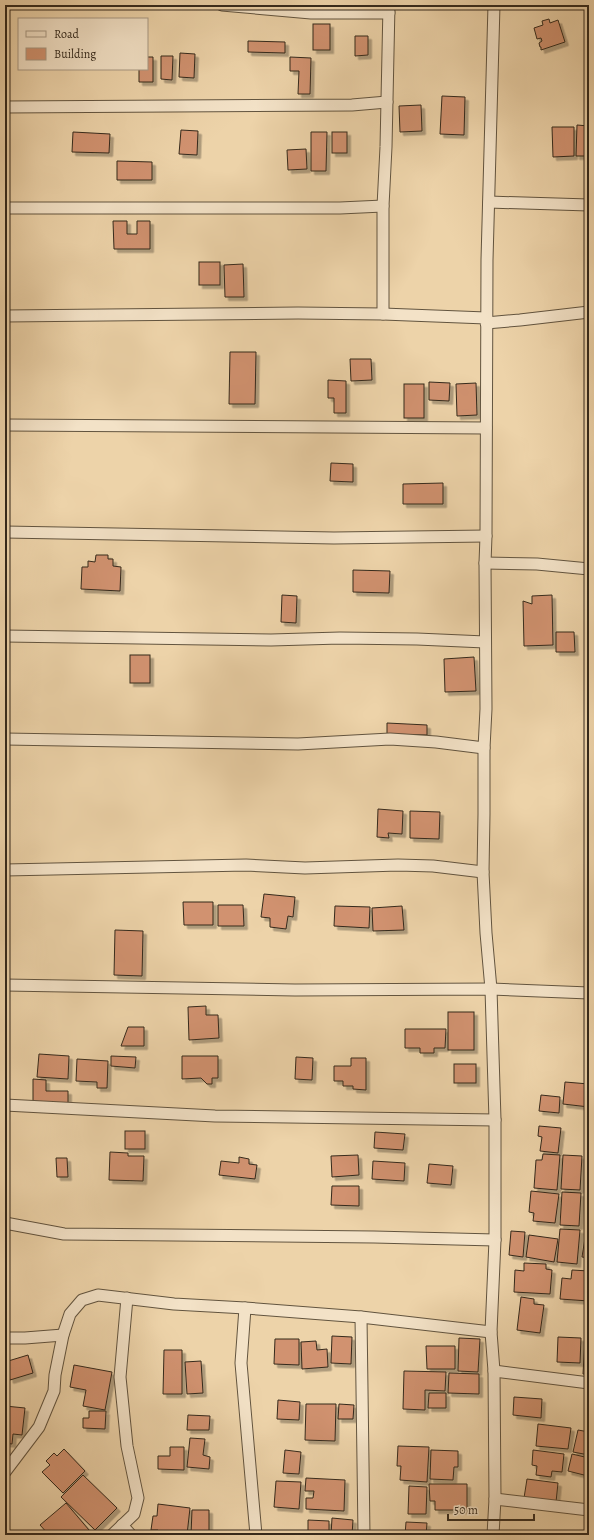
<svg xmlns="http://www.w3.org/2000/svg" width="594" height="1540" font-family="Alegreya,serif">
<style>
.building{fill:#d1926f;stroke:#34291c;filter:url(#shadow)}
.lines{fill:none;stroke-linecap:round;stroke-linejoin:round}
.street-casing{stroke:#62543f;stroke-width:13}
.street{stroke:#f3e2c7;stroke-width:11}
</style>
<defs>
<filter id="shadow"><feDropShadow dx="3.5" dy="3.5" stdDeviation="0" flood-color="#0004"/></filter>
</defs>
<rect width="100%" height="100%" fill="#edd3a9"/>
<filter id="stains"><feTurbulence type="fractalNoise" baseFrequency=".005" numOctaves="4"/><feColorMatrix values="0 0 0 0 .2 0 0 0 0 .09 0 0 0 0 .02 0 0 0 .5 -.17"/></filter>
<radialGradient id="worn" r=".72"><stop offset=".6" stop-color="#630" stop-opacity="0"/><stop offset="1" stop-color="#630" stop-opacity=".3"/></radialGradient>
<g class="building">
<polygon points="549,19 550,23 558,20 565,42 541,50 541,47 540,47 539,43 542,41 541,38 537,39 534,28 543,25 542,21"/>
<rect x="313" y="24" width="17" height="26"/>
<polygon points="355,36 368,36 368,55 355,56"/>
<polygon points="248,41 285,42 285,53 248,52"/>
<polygon points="180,53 195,54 194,78 179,77"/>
<polygon points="161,56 173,56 172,80 161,79"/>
<polygon points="147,57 153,57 153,82 139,82 139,69 147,69"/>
<polygon points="290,57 311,58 310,94 298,94 299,71 290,71"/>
<polygon points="442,96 465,97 464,135 440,134"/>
<polygon points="421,105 422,131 400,132 399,106"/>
<polygon points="577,125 589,126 589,156 576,156"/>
<polygon points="552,127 574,127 574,156 553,157"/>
<polygon points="181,130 198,131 197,155 179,154"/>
<polygon points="73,132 110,134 109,153 72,152"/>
<polygon points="311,132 327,132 326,171 311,171"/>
<rect x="332" y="132" width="15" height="21"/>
<polygon points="306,149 307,169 288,170 287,150"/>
<polygon points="117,161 152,162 152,180 117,180"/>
<polygon points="113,221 127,221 127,234 137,234 137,221 150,221 150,249 114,249"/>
<rect x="199" y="262" width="21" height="23"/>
<polygon points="243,264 244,297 225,297 224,265"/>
<polygon points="230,352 256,352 255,404 229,404"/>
<polygon points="350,359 371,359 372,380 351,381"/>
<polygon points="328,380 346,381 346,413 334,413 334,398 328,398"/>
<polygon points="429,382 450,383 449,401 429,400"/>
<polygon points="476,383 477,415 457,416 456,384"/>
<rect x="404" y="384" width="20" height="34"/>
<polygon points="331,463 353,464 353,482 330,481"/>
<polygon points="443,483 443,504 403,504 403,484"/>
<polygon points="96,555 108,555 108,559 113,559 113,566 121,567 120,591 81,589 82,567 88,567 88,561 95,562"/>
<polygon points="353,570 390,571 389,593 353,592"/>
<polygon points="282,595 297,596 296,623 281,622"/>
<polygon points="552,595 553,645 524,646 523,601 532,604 532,596"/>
<polygon points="556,632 574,632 575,652 556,652"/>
<rect x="130" y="655" width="20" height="28"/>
<polygon points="474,657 476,691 445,692 444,659"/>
<polygon points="387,723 427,725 427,735 387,734"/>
<polygon points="378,809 403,811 402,834 388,833 389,838 377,837"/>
<polygon points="410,811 440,812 439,839 410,838"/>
<polygon points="264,894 295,897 293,917 288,916 286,929 270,927 270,918 261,917"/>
<polygon points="183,902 213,902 213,925 184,925"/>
<polygon points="218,905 243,905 244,926 218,926"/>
<polygon points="335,906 370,907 369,928 334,926"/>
<polygon points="402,906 404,930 373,931 372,908"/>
<polygon points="115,930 143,931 142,976 114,975"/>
<polygon points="206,1006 206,1015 218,1015 219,1038 189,1040 188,1007"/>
<rect x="448" y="1012" width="26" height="38"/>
<polygon points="128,1027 144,1027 144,1046 121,1046"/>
<polygon points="405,1029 446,1029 445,1048 434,1048 434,1053 420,1053 420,1048 405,1048"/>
<polygon points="39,1054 69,1056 68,1079 37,1077"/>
<polygon points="111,1056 136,1057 135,1068 111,1066"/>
<polygon points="182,1056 218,1056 218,1078 212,1078 212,1084 207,1084 201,1078 182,1079"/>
<polygon points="296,1057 313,1058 312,1080 295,1079"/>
<polygon points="351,1058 366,1058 366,1090 353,1089 353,1086 343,1086 343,1081 334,1081 334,1066 351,1066"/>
<polygon points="77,1059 108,1061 107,1088 97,1088 97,1082 76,1081"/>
<rect x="454" y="1064" width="22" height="19"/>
<polygon points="33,1079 46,1080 46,1091 68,1091 68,1103 33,1102"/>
<polygon points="565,1082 589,1084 589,1107 563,1104"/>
<polygon points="541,1095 560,1097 559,1113 539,1111"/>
<polygon points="539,1126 561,1128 558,1153 540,1151 542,1137 538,1136"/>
<rect x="125" y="1131" width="20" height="18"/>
<polygon points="375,1132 405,1134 403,1150 374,1148"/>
<polygon points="110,1152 128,1153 128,1156 144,1156 143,1181 109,1180"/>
<polygon points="543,1154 560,1155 557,1190 534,1188 536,1160 542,1160"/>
<polygon points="358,1155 359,1175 332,1177 331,1156"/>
<polygon points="563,1155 582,1156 580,1190 561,1189"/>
<polygon points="239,1157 249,1159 249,1164 257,1165 255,1179 219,1175 221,1161 239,1163"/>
<polygon points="56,1158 67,1158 68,1177 57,1177"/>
<polygon points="373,1161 405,1163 404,1181 372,1179"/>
<polygon points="429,1164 453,1166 451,1185 427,1183"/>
<polygon points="332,1186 359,1186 359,1206 331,1205"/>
<polygon points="531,1191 559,1194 555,1223 533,1221 534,1213 529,1212"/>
<polygon points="562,1192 581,1193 579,1226 560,1225"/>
<polygon points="560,1229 580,1230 577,1264 557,1262"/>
<polygon points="511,1231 525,1232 523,1257 509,1255"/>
<polygon points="529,1235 558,1239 554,1262 526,1257"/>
<polygon points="585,1238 589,1239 589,1258 582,1257"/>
<polygon points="524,1263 546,1264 546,1269 552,1270 550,1294 514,1292 515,1270 524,1271"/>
<polygon points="572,1270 589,1271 589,1301 560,1299 562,1278 571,1279"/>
<polygon points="521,1297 534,1299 534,1304 544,1305 540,1333 517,1330"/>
<polygon points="332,1336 352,1337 351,1364 331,1363"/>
<polygon points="558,1337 581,1338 580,1363 557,1362"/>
<polygon points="459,1338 480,1339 478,1372 458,1371"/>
<polygon points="275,1339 299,1339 299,1365 274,1364"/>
<polygon points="585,1339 589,1339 589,1374 583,1374"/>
<polygon points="316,1341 317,1350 327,1349 328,1367 302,1369 301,1342"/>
<polygon points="426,1346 455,1346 455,1369 427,1369"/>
<polygon points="164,1350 182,1350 182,1394 163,1394"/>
<polygon points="28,1355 33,1373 10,1380 5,1362"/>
<polygon points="201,1361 203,1393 187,1394 185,1362"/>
<polygon points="74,1365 112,1372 105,1410 83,1406 86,1390 70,1387"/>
<polygon points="404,1371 446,1372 445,1391 425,1390 425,1410 403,1409"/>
<polygon points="449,1373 479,1374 479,1394 448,1393"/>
<polygon points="429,1393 446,1393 446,1408 428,1408"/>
<polygon points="514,1397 542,1399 541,1418 513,1415"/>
<polygon points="278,1400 300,1402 299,1420 277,1419"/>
<polygon points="306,1404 336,1404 335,1441 305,1440"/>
<polygon points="339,1404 354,1405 353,1419 338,1419"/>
<polygon points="5,1406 25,1408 22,1435 13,1434 12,1444 5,1443"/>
<polygon points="89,1411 106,1411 105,1429 83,1428 83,1418 89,1418"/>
<polygon points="188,1415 210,1416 209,1430 187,1430"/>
<polygon points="538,1424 571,1428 568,1449 536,1446"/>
<polygon points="578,1430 589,1432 589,1455 573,1452"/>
<polygon points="190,1438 205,1439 203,1455 210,1457 209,1469 187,1467"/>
<polygon points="398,1446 429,1447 427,1482 400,1480 401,1466 397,1466"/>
<polygon points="170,1447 184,1447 184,1470 158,1469 158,1456 170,1456"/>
<polygon points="64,1449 85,1471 63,1493 42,1472 50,1465 46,1461 54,1453 57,1456"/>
<polygon points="285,1450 301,1452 299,1474 283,1473"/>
<polygon points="431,1450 458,1451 458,1467 454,1467 453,1480 430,1479"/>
<polygon points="533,1450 564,1454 562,1472 552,1471 551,1477 536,1475 537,1466 532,1465"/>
<polygon points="572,1454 589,1458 588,1476 568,1471"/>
<polygon points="83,1475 117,1508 95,1530 61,1497"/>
<polygon points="306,1478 345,1480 344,1511 306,1509 306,1498 313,1498 314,1491 305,1491"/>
<polygon points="527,1479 558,1483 556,1502 524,1498"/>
<polygon points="276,1481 301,1482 299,1509 274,1507"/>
<polygon points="429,1484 467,1484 467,1510 435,1510 435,1501 430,1501"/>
<polygon points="409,1486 427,1487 426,1514 408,1514"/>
<polygon points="66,1503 89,1530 83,1535 49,1535 40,1525"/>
<polygon points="158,1504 190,1508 187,1535 157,1535 158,1530 151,1530 153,1516 157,1516"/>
<polygon points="192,1510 209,1510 209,1535 191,1535"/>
<polygon points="332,1518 353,1520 352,1535 331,1535"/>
<polygon points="308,1520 329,1521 329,1535 308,1535"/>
<polygon points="406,1522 427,1523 426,1535 405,1535"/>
</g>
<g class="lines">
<defs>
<g id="street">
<polyline points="222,5 311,13 389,13"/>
<polyline points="5,107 352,105 387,102"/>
<polyline points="489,202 589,205"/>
<polyline points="5,208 340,208 383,206"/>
<polyline points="383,314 383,206 386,147 389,5"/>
<polyline points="5,316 298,313 383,314 486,318 486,323 520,320 589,312"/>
<polyline points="5,425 486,428"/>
<polyline points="5,532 334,538 486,536"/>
<polyline points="485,563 537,564 589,569"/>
<polyline points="5,636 271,640 340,638 417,639 485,642"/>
<polyline points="5,739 298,744 390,739 436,742 484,748"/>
<polyline points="5,870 246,865 305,868 398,865 433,866 483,872"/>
<polyline points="5,985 295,990 491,989 589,993"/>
<polyline points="5,1105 215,1116 495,1120"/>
<polyline points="5,1223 64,1234 374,1237 495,1240"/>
<polyline points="245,1308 241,1363 256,1535"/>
<polyline points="361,1317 364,1535"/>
<polyline points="5,1338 25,1338 63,1335"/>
<polyline points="494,1371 589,1383"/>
<polyline points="5,1472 39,1427 54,1391 55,1375 63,1335 70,1314 82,1300 98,1295 174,1304 245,1308 361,1317 491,1332"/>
<polyline points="495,1499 589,1510"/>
<polyline points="122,1525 131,1535"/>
<polyline points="112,1535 134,1514 138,1498 127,1446 120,1377 127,1298"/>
<polyline points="493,1535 495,1499 494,1371 491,1332 495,1240 495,1120 491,989 486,933 483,872 484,814 484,748 486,709 485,563 486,536 487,260 494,5"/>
</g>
</defs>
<use href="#street" class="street-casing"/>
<use href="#street" class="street"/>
</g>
<rect width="594" height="1540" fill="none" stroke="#edd3a9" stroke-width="20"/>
<rect x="6" y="6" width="582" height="1528" fill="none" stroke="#34291c" stroke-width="2"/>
<rect x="10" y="10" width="574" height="1520" fill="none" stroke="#34291c"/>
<rect x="18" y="18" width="130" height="52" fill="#f3e2c7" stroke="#a79883"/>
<rect x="26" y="31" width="20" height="6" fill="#f3e2c7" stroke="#a79883"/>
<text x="54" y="38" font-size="12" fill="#34291c">Road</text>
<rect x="26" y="48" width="20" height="12" fill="#d1926f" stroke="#a79883"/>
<text x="54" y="58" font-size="12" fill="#34291c">Building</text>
<path d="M448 1514v6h86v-6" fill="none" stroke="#34291c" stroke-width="2"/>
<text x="454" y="1514" font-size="12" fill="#34291c" stroke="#f3e2c7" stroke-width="3" paint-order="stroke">50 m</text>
<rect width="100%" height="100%" filter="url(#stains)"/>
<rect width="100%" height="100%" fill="url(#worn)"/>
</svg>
